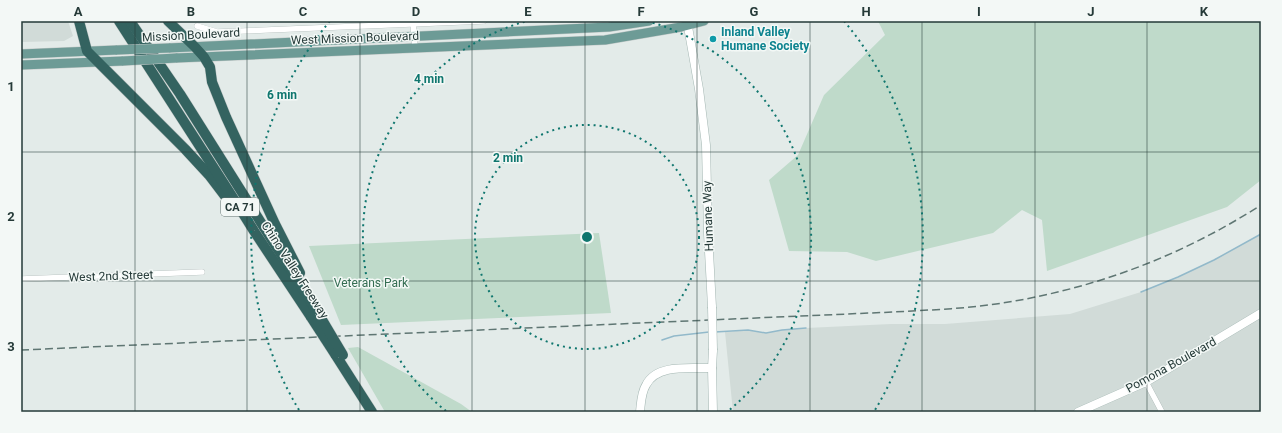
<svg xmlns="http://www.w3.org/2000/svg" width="1282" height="433" font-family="Roboto,sans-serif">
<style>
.built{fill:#d1dbd8}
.green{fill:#bfdaca}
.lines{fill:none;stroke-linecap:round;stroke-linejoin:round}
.stream{stroke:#92b9ca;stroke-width:1.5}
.street-casing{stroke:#a6b2b0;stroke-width:6}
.secondary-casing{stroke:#a3b6b2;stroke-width:9}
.primary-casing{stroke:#c2c8c7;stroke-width:10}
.highway-casing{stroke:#c2c8c7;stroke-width:11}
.street{stroke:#fff;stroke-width:5.5}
.secondary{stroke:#fff;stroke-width:8}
.primary{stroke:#6d9b96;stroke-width:9}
.highway{stroke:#346360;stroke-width:10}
.rail{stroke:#5f7673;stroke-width:1.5;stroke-dasharray:8 4;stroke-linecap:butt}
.secondary-bridge-casing{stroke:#a3b6b2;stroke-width:9;stroke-linecap:butt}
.primary-bridge-casing{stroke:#c2c8c7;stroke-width:10;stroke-linecap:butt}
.highway-bridge-casing{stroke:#c2c8c7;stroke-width:11;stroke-linecap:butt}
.secondary-bridge{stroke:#fff;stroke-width:8}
.primary-bridge{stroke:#6d9b96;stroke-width:9}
.highway-bridge{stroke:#346360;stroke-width:10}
.grid{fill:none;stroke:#253a38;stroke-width:1;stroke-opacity:0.55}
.ring{fill:none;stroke:#0f766e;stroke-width:2;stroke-dasharray:2 4}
.culture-dot{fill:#0f9aa8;stroke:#f3f8f6;stroke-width:1.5}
.labels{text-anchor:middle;stroke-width:3;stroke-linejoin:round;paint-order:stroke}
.shield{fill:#f3f8f6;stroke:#637371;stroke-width:1}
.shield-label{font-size:11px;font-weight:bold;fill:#253a38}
.culture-label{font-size:12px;font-weight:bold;fill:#0d838f;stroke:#f3f8f6;text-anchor:start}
.street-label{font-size:12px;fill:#253a38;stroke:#f3f8f6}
.park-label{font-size:12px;fill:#346d52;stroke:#f3f8f6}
.centre{fill:#0f766e;stroke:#f3f8f6;stroke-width:2}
.ring-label{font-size:12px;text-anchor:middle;font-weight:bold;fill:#0f766e;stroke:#f3f8f6;stroke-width:3;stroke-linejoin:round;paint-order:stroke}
.neatline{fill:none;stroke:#253a38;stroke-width:1.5}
.grid-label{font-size:13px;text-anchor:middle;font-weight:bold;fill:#253a38}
</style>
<rect width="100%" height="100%" fill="#e3ebe9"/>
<g class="built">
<polygon points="21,21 68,21 73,36 64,41 21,42"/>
<polygon points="1261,234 1261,412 733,412 725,332 748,330 766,333 782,330 806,328 891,324 945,324 1070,314 1141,292 1178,277 1214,260"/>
</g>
<g class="green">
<polygon points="878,21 1261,21 1261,180 1227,207 1047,271 1042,220 1022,210 993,233 876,261 847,252 789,251 769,180 798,155 824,95 885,35"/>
<polygon points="599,233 611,313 341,325 309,246"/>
<polygon points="358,347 461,404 472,412 385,412 348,348"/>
</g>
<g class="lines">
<g class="stream">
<polyline points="1141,292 1178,277 1214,260 1261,234"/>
<polyline points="715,332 748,330 766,333 782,330 806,328"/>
<polyline points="662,340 674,336 709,332"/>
</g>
<defs>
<g id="street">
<polyline points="413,21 415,48"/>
<polyline points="197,26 217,32 484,21"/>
<polyline points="21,279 202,272"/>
<polyline points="1146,382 1162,412"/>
</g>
<g id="secondary">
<polyline points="687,21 699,89 706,145 708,233 712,307"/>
<polyline points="713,350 712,368 713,412"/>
<path d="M 640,412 C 641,403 641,393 646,385 C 657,363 691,369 712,368"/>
<polyline points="1078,412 1146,382 1261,313"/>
</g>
<g id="primary">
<polyline points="169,48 609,27 649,21"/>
<polyline points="21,54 117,50"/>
<polyline points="176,58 605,40 681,27 704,21"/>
<polyline points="21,65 123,61"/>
</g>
<g id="highway">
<polyline points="79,21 87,51 185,149 209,175 228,200"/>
<polyline points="119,21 239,207 254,231 311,317"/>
<polyline points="130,21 180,94 321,318"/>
<polyline points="168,21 195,47 204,57 210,67 212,82 226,117 275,224 300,273"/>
<polyline points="335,354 372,412"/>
</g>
</defs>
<use href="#street" class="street-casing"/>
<use href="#secondary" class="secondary-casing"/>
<use href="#primary" class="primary-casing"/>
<use href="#highway" class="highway-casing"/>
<use href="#street" class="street"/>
<use href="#secondary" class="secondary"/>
<use href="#primary" class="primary"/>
<use href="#highway" class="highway"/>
<path class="rail" d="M 21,350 L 893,312 C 927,310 962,309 996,304 C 1091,290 1180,257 1261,205"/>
<defs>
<polyline id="secondary-bridge" points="712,307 713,350"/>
<g id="primary-bridge">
<polyline points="117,50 169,48"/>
<polyline points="123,61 176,58"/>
</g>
<g id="highway-bridge">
<polyline points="311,317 335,354"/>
<polyline points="321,318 343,355"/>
</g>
</defs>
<use href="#secondary-bridge" class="secondary-bridge-casing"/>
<use href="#primary-bridge" class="primary-bridge-casing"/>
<use href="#highway-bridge" class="highway-bridge-casing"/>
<use href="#secondary-bridge" class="secondary-bridge"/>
<use href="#primary-bridge" class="primary-bridge"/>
<use href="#highway-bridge" class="highway-bridge"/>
</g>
<path class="grid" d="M 135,21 L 135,412M 247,21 L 247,412M 360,21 L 360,412M 472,21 L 472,412M 585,21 L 585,412M 697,21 L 697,412M 810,21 L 810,412M 922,21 L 922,412M 1035,21 L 1035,412M 1147,21 L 1147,412M 21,152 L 1261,152M 21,281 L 1261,281"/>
<g class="ring">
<circle cx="587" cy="237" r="112"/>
<path d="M446 411A224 224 0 0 1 527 21M647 21A224 224 0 0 1 728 411"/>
<path d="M299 410A336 336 0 0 1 330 21M844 21A336 336 0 0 1 875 410"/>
</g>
<circle class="culture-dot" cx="713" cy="39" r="4"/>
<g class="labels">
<rect class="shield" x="221" y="198" width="38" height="18" rx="3"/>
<g class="shield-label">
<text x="240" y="211">CA 71</text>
</g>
<g class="culture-label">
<text x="721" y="36">Inland Valley<tspan x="721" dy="14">Humane Society</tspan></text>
</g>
<g class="street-label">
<text transform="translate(191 35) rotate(-3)" y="4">Mission Boulevard</text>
<text transform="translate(355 38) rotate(-2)" y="4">West Mission Boulevard</text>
<text transform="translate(708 216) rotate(-92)" y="4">Humane Way</text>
<text transform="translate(295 270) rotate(57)" y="4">Chino Valley Freeway</text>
<text transform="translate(111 276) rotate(-2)" y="4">West 2nd Street</text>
<text transform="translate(1171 365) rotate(-29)" y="4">Pomona Boulevard</text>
</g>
<g class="park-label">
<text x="371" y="287">Veterans Park</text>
</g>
</g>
<circle cx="587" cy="237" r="6" class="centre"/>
<g class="ring-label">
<text x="429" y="83">4 min</text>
<text x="282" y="99">6 min</text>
<text x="508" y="162">2 min</text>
</g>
<rect width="1282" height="433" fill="none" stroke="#f3f8f6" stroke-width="44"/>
<rect x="22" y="22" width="1238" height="389" class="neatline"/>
<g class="grid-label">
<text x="78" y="16">A</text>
<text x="191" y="16">B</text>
<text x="303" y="16">C</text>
<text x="416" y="16">D</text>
<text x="528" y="16">E</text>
<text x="641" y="16">F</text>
<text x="754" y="16">G</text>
<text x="866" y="16">H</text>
<text x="979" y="16">I</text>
<text x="1091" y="16">J</text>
<text x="1204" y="16">K</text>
<text x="11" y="91">1</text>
<text x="11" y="221">2</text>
<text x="11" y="351">3</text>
</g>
</svg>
